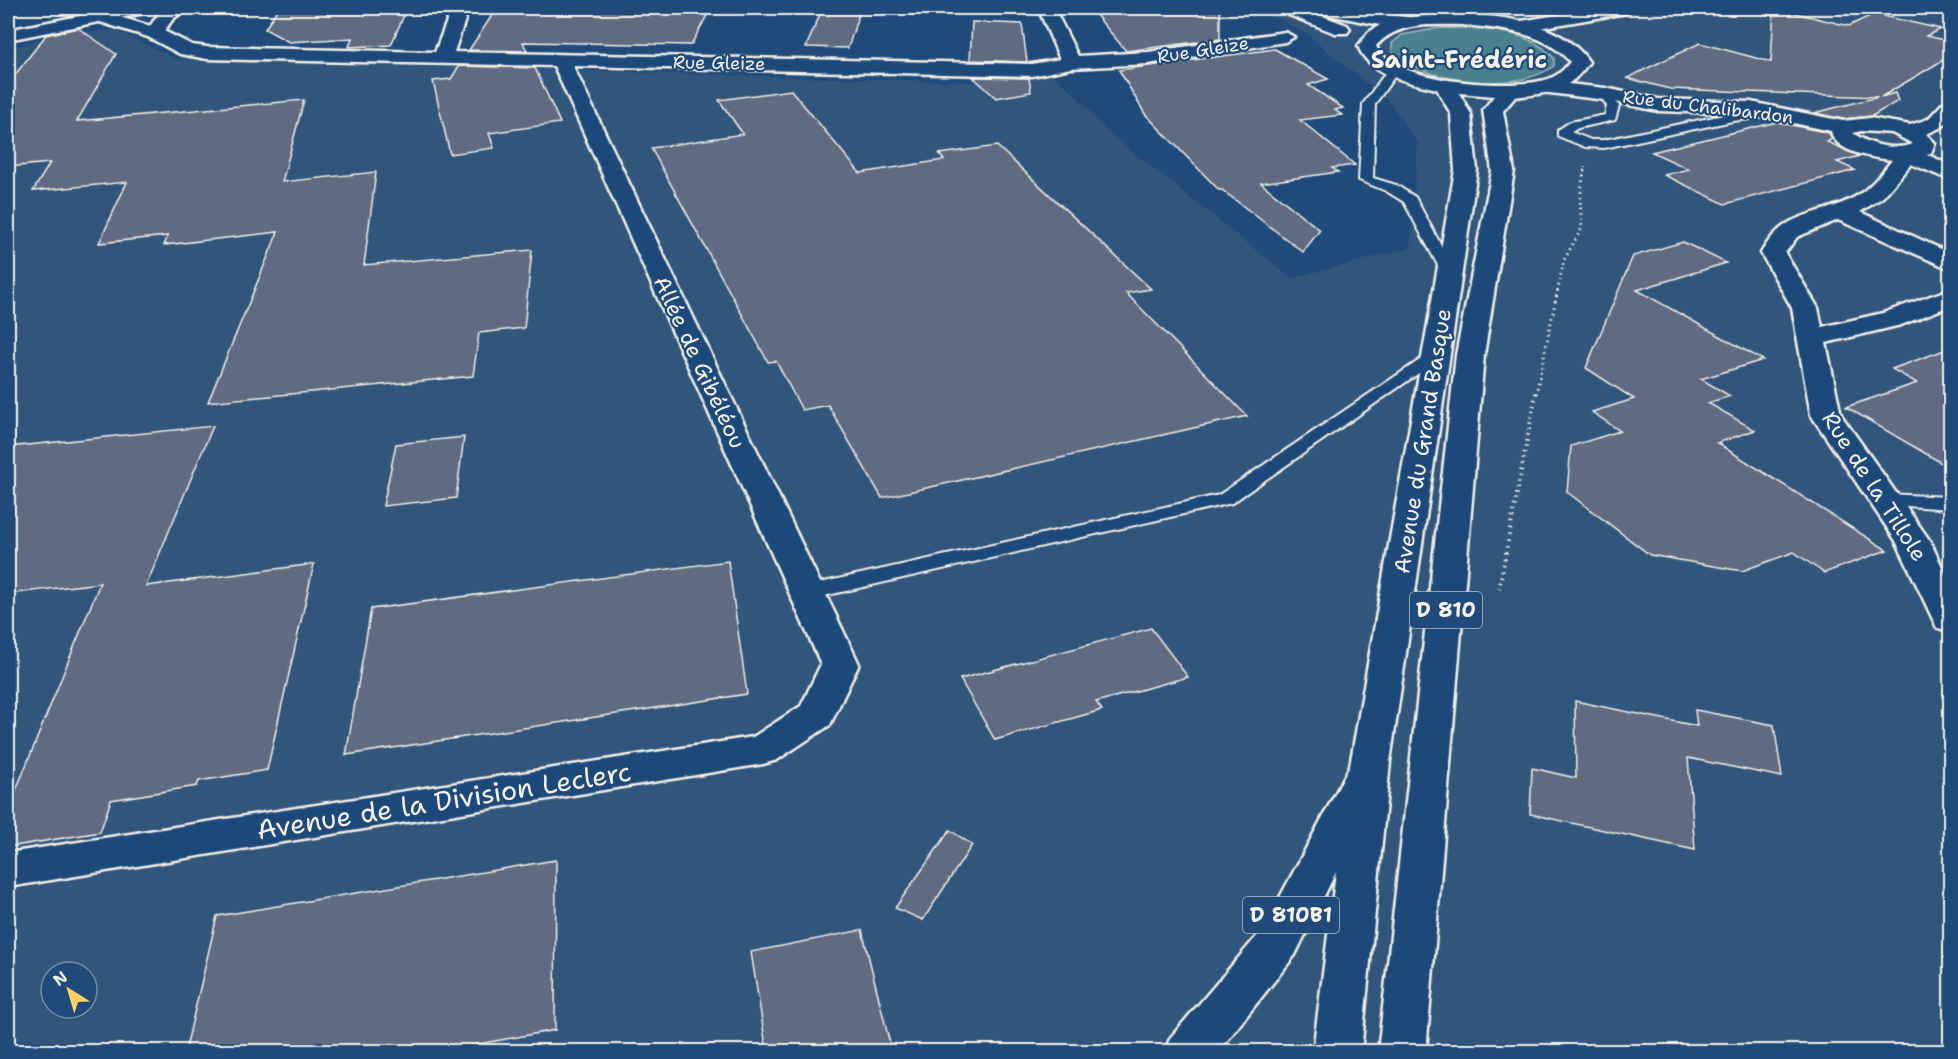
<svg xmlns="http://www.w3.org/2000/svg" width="1958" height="1059" font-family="'Shantell Sans',sans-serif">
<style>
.built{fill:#32547c;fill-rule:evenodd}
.green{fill:#4b818e;stroke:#a0b9bb;stroke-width:1.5}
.building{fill:#606a81;stroke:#f4f1e8;stroke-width:1.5}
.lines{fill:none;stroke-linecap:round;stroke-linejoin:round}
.service-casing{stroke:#f4f1e8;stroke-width:4}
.minor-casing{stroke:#f4f1e8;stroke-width:5}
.tertiary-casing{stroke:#f4f1e8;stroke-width:5}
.secondary-casing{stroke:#f4f1e8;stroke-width:5}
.primary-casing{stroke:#f4f1e8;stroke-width:5}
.motorway-casing{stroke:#f4f1e8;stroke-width:5}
.path-far2{stroke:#f4f1e8;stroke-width:2;stroke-dasharray:1 3;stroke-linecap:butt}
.path-far1{stroke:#f4f1e8;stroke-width:3;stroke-dasharray:1.5 4;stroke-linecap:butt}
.path{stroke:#f4f1e8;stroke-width:4;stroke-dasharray:1.5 4.5;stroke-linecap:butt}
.service{fill:#1f4a7a;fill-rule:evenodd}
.minor{fill:#1f4a7a;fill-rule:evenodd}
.tertiary{fill:#1f4a7a;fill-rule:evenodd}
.secondary{fill:#1f4a7a;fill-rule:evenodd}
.primary{fill:#1f4a7a;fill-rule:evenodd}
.motorway{fill:#1f4a7a;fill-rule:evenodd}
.labels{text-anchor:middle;stroke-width:4.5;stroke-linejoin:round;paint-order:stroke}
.far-street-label{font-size:18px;fill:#f4f1e8;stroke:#1f4a7a}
.shield{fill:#1f4a7a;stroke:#b4bfc7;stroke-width:1.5}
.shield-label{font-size:21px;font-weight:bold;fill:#f4f1e8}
.street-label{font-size:22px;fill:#f4f1e8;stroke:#1f4a7a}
.far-district-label{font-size:24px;font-weight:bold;fill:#f4f1e8;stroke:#1f4a7a}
.near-street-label{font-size:27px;fill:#f4f1e8;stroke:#1f4a7a}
</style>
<rect width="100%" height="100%" fill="#1f4a7a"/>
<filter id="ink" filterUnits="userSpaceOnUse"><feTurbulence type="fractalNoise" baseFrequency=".0167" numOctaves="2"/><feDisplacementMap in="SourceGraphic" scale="12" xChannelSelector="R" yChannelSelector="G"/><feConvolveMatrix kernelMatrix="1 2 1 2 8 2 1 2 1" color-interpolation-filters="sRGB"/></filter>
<g filter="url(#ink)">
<path class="built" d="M 1258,8 L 1950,8 L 1950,1051 L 8,1051 L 8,49 L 54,35 L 116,30 L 177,59 L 973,82 L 1052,74 L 1075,94 L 1108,132 L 1291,278 L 1410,248 L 1418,144 L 1388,101 L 1307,34 ZM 51,972 L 87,972 L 87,1008 L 51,1008 Z"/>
<path class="green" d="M 1440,28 C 1477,28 1529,28 1554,58 L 1554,66 C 1517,94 1423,83 1392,52 L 1392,43 L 1402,35 Z"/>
<g class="building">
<polygon points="278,8 407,8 391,45 349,47 352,38 289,42 265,29"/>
<polygon points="497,8 568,9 711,8 691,45 523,42 527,51 469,50"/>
<polygon points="1090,8 1220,8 1220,39 1126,51"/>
<polygon points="1774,8 1849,26 1874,14 1941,29 1926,36 1950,41 1950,56 1881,97 1895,93 1898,101 1872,116 1843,119 1814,113 1878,97 1670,89 1627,78 1700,43 1771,62"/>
<polygon points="822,10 860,10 848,48 806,47"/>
<polygon points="972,22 1022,24 1027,62 970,60"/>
<polygon points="78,28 116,54 77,121 304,100 282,182 376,172 364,265 532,250 524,328 479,333 473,376 208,402 278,232 164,245 168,236 99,243 127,182 33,191 50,163 8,167 8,84 46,35"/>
<polygon points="1275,49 1328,79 1308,85 1343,108 1335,110 1342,115 1300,120 1355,165 1332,168 1338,172 1261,183 1320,230 1303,252 1222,190 1219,190 1145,114 1119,70"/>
<polygon points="459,66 535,68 560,123 489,133 494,148 450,154 433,81 451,79"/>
<polygon points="973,77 1029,78 1031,92 996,98"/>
<polygon points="791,90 860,173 944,160 939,154 997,146 1151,289 1126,293 1247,416 882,498 828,405 802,410 776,361 768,362 651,148 743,134 719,100"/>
<polygon points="1777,122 1829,133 1832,139 1827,142 1860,156 1837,162 1855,170 1725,204 1664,175 1689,169 1652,152"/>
<polygon points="1683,242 1726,263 1637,290 1763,360 1701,379 1730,396 1708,403 1755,430 1717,443 1887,550 1824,573 1794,552 1742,571 1650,555 1567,492 1571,446 1620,431 1592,412 1634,399 1586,368 1633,256"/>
<polygon points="1950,348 1950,468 1846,407 1917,383 1892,369"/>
<polygon points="213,426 146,586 314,564 267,770 199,781 197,786 111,800 100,832 8,847 8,810 100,583 8,594 8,447"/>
<polygon points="464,437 456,498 383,506 396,444"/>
<polygon points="728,561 747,694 346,755 371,609"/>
<polygon points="1151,628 1188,677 1096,702 1102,710 995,740 960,679"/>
<polygon points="1575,701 1697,726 1695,710 1774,725 1782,777 1688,758 1695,850 1530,814 1532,768 1576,778"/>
<polygon points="950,830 972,845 923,920 895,908"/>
<polygon points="556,860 555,1030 457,1048 456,1052 185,1052 217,916"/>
<polygon points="862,930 892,1052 767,1052 751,952"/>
</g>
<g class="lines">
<defs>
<g id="service">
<polygon points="1389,68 1399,70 1375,104 1373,178 1396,185 1415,197 1456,273 1454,276 1444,276 1442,273 1404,202 1386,191 1359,180 1363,104"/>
<polygon points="1605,90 1609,92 1619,106 1615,120 1578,128 1571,132 1591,140 1604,140 1733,113 1776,108 1782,112 1776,116 1733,121 1604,148 1585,147 1558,136 1558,130 1570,122 1605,115 1607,106 1599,94"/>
<polygon points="1436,349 1442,351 1444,354 1442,357 1232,503 806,600 799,598 796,593 799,588 806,586 1219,495"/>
<polygon points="1885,494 1950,497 1950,509 1878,504 1876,500"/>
</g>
<g id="minor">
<polygon points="167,8 188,8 173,19 164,31 192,45 207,47 435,52 452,8 469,8 454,52 1032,64 1060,59 1038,8 1054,8 1078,56 1148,52 1285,32 1294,37 1285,42 1148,64 1071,68 1032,76 573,66 859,664 830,725 777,760 763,764 8,887 8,853 753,737 801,706 821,664 554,66 207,59 180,54 148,37 100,22 97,18 106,13 150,26 161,11"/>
<path d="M 1541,81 L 1605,88 L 1658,99 L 1751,102 L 1843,121 L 1870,118 L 1910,125 L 1928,119 L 1943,103 L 1950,101 L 1950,119 L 1942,127 L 1926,134 L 1935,143 L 1931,153 L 1926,154 L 1950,165 L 1950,180 L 1911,164 L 1883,197 L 1860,212 L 1950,253 L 1950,269 L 1838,220 L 1797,237 L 1785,253 L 1818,308 L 1822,327 L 1883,313 L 1950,289 L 1950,306 L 1901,325 L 1826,343 L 1841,415 L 1930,541 L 1950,584 L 1950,631 L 1937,628 L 1896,541 L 1811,415 L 1792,308 L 1761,253 C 1786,208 1816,219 1855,197 C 1870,188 1881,174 1892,160 C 1874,158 1835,153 1831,131 L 1751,114 L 1658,111 L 1605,100 L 1534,91 L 1531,87 ZM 1861,131 L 1892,133 L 1913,144 C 1894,151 1869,145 1853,133 Z"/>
</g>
<polygon id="tertiary" points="1432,8 1453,8 1472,20 1469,24 1457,24"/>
<polygon id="secondary" points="120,8 153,8 144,13 8,40 8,30"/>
<g id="primary">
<polygon points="1278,8 1301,8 1347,25 1350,29 1347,33 1335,33 1281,12"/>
<path d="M 1311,8 C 1342,4 1375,14 1406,17 C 1416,18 1428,15 1438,15 C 1488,14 1559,17 1589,62 C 1569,92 1550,93 1515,97 L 1503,111 L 1514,171 L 1484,355 L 1426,1052 L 1378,1052 L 1456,355 L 1492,171 L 1483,110 L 1494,96 L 1459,93 L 1471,114 L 1477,170 L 1390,762 L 1361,1052 L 1313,1052 L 1336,872 L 1295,955 L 1218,1052 L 1164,1052 L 1171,1037 L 1263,929 L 1350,766 L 1455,170 L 1451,114 L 1437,89 C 1408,82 1370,76 1358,46 L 1369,32 L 1380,25 L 1314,12 ZM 1463,25 C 1500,29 1544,31 1570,62 C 1562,72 1554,79 1540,81 C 1506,89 1392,83 1376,46 C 1398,21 1433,25 1463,25 Z"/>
</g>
<polygon id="motorway" points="1598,8 1635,8 1626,13 1515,32 1506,27 1515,22"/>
</defs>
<use href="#service" class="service-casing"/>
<use href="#minor" class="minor-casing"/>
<use href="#tertiary" class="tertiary-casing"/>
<use href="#secondary" class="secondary-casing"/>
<use href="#primary" class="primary-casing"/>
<use href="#motorway" class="motorway-casing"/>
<polyline class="path-far2" points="1584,172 1585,166"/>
<polyline class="path-far1" points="1536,394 1564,260 1582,228 1580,199 1584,170"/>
<polyline class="path" points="1499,589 1536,393"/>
<use href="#service" class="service"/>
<use href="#minor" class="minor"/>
<use href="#tertiary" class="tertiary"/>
<use href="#secondary" class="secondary"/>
<use href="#primary" class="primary"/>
<use href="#motorway" class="motorway"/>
</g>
</g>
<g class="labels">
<g class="far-street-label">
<text transform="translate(1203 50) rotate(-9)" y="6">Rue Gleize</text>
<text transform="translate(719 63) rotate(1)" y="6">Rue Gleize</text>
<text transform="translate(1708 107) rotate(7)" y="6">Rue du Chalibardon</text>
</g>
<g class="shield">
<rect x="1410" y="592" width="72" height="36" rx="4.5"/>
<rect x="1243" y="897" width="96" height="36" rx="4.5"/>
</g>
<g class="shield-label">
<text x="1446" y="617">D 810</text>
<text x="1291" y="922">D 810B1</text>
</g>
<g class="street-label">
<text transform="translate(700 362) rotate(65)" y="8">Allée de Gibéléou</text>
<text transform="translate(1422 441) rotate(-81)" y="8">Avenue du Grand Basque</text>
<text transform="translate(1875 486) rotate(57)" y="8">Rue de la Tillole</text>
</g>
<g class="far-district-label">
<text x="1459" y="68">Saint-Frédéric</text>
</g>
<g class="near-street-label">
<text transform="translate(444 801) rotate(-9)" y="9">Avenue de la Division Leclerc</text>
</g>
</g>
<rect width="1958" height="1059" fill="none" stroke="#1f4a7a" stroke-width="30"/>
<rect x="15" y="15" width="1928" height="1029" fill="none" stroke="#f4f1e8" stroke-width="2" filter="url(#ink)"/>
<g transform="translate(69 990) rotate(323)"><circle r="28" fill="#1f4a7a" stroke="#748da6" stroke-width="1.5"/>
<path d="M0-4.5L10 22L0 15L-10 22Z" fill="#ffd166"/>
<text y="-9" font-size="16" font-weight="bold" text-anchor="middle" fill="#f4f1e8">N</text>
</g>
</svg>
